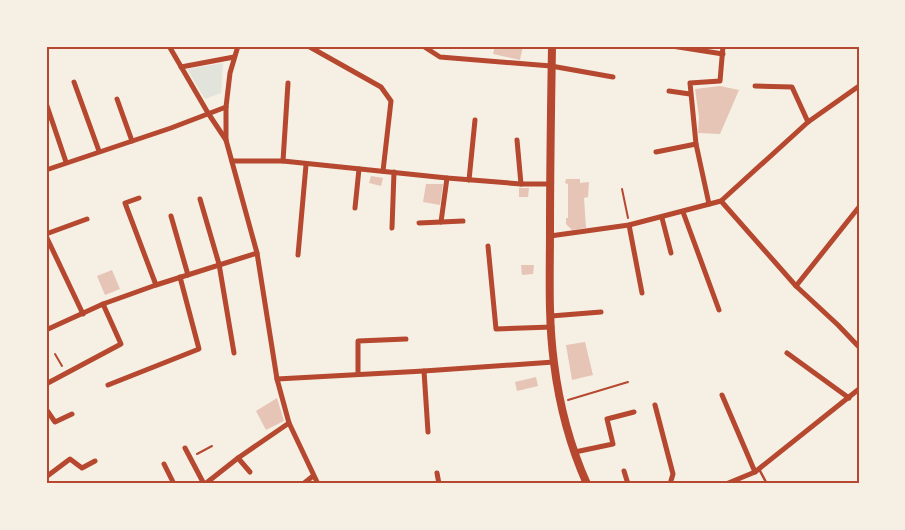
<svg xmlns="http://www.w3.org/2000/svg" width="905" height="530" font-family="'Times New Roman',serif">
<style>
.green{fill:#e2e4dc}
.building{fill:#e6c5b7}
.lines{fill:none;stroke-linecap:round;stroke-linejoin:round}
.path{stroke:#b5482f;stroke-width:2}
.service{stroke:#b5482f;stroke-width:2.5}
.minor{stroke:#b5482f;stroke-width:5}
.secondary{stroke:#b5482f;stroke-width:8}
.neatline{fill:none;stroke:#b5482f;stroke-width:2}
</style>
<rect width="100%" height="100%" fill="#f6efe4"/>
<polygon class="green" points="223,63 221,93 205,99 187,69"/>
<g class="building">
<polygon points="495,46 523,46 520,60 493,54"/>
<polygon points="720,86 739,90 720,134 698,133 699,117 695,89"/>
<polygon points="371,176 383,178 381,186 369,183"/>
<polygon points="566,179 580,179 580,183 589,182 588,197 584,198 586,228 572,230 566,224 566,218 568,218 568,184 565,183"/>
<polygon points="426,184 443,184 440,205 423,202"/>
<polygon points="519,188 529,188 528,197 519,197"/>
<polygon points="521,265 534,265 533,274 522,275"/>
<polygon points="112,270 120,289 105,295 97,276"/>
<polygon points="585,342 593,375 572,380 566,345"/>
<polygon points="536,377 538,386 517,391 515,382"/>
<polygon points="277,398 284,421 266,430 256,411"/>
</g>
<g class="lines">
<g class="path">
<polyline points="622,189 628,218"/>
<polyline points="55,354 62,366"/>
<polyline points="568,400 628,382"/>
<polyline points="197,454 212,446"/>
</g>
<polyline class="service" points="759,469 767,484"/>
<g class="minor">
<polyline points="169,46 208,113 226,140"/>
<polyline points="238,46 230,73 226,107 226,140 257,253 277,379 289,423 318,484"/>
<polyline points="308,46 381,87 391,101 383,171"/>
<polyline points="423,46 440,57 551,66 613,77"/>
<polyline points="672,46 723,54"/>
<polyline points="181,67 234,57"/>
<polyline points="74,82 99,151"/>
<polyline points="755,86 792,87 808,122"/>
<polyline points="669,91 690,94"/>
<polyline points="117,99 132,141"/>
<polyline points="46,103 66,162"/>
<polyline points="517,140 521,184"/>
<polyline points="656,152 696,144"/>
<polyline points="232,161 283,161 447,178 521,184 550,184"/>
<polyline points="283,161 288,83"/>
<polyline points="46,170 171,128 226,107"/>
<polyline points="469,180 475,120"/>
<polyline points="139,198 125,203 156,285"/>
<polyline points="200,199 219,264 234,353"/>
<polyline points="721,201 796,286 838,325 859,347"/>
<polyline points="709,204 696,144 690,83 720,81 723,46"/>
<polyline points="355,208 359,169"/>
<polyline points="683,212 719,310"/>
<polyline points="171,216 188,275"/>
<polyline points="662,218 671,253"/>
<polyline points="441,222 447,178"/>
<polyline points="419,223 463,221"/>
<polyline points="629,225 642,293"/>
<polyline points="392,228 394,172"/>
<polyline points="46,234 87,219"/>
<polyline points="46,236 83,314"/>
<polyline points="550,236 629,225 721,201 808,122 859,86"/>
<polyline points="488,246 496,329 552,327"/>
<polyline points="298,255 306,165"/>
<polyline points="796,286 859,207"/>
<polyline points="551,316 601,312"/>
<polyline points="46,330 103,304 156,285 257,253"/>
<polyline points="787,353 849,398"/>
<polyline points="424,371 428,432"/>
<polyline points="358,374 358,341 406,339"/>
<polyline points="277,379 424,371 554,362"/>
<polyline points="46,384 121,344 103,304"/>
<polyline points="108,385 199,349 180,277"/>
<polyline points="722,395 755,472"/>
<polyline points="655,405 673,474 670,484"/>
<polyline points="46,409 55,422 72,414"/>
<polyline points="185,448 204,484"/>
<polyline points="575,452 613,444 607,419 634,412"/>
<polyline points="238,458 250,472"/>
<polyline points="164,464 174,484"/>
<polyline points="624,471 628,484"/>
<polyline points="437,473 439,484"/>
<polyline points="46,477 70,459 82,468 95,461"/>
<polyline points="205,484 238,458 289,423"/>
<polyline points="303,484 313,476"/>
<polyline points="726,484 755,472 859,389"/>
</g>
<path class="secondary" d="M 552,46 C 551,107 550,168 550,229 C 550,273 548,319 554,363 C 559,403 570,446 587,484"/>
</g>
<rect width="905" height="530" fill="none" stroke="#f6efe4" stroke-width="95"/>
<rect x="48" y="48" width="810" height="434" class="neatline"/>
</svg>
